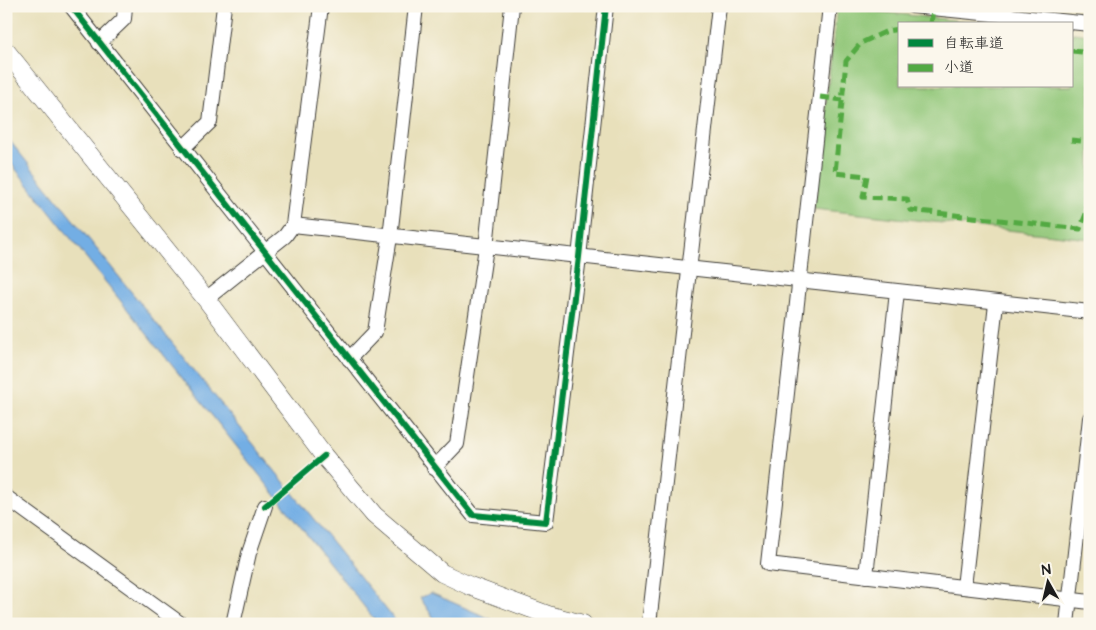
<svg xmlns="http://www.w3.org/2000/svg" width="1096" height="630" font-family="'Architects Daughter','Klee One',sans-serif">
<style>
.green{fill:#92c779;stroke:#57724a}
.water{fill:#73aee4;stroke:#486580}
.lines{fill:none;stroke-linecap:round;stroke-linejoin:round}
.minor-casing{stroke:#3b3934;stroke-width:16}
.tertiary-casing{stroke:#3b3934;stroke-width:19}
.minor{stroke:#fff;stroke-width:14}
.tertiary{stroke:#fff;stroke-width:18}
.quiet{stroke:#52a943;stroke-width:5;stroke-dasharray:10 5;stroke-linecap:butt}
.cycleway-casing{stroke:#fbf7ec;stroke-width:9}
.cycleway{stroke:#00873e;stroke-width:6}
</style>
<rect width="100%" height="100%" fill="#fbf7ec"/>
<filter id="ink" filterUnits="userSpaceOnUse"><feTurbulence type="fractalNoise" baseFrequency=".02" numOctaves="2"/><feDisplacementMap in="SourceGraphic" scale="10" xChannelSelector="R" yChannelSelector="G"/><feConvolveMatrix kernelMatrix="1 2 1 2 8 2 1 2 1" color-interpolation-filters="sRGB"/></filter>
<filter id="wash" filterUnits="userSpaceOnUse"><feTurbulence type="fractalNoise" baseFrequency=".0096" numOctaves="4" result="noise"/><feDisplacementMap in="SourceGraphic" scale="20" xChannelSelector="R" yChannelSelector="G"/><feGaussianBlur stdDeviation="1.12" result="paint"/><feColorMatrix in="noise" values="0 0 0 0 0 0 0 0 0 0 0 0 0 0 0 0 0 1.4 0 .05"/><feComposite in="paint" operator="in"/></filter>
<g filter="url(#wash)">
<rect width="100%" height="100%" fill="#e8e0bb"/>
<polygon class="green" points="837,7 987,24 900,24 900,86 1072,86 1072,33 1090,35 1090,239 814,209"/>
<g class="water">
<polygon points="6,136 51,192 398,624 378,624 6,157"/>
<polygon points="431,593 502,624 438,624 420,598"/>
</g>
</g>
<g filter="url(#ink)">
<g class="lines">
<defs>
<g id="minor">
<polyline points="71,6 473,515 546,522 579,257 606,6"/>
<polyline points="830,6 768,564 1090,602"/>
<polyline points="912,6 1090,24"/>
<polyline points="99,43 124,19 125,6"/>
<polyline points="182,149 210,122 224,6"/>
<polyline points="293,225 1090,312"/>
<polyline points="206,299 285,236 293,225 321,6"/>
<polyline points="349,359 375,332 390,237 416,6"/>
<polyline points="434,468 457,444 486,247 512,6"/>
<polyline points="6,497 181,624"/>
<polyline points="866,576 897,292"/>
<polyline points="964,587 996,303"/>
<polyline points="233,624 249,553 265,506"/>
<polyline points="649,624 719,6"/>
<polyline points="1067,624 1090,418"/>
</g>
<polyline id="tertiary" points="6,51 206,299 324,456 374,515 442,573 470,586 548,615 583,624"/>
</defs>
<use href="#minor" class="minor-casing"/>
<use href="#tertiary" class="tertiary-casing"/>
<use href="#minor" class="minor"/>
<use href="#tertiary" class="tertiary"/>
<g class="quiet">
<polyline points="931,24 933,8"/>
<polyline points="900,29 887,31 861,43 846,61 835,173 867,176 863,197 907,199 910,210 1080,229 1086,214 1090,177"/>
<polyline points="1072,51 1090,53"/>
<polyline points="820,97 842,100"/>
<polyline points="1071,140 1090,142"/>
</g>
<defs>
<g id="cycleway">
<polyline points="71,6 473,515 546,522 579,257 606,6"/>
<polyline points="265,506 324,456"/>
</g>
</defs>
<use href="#cycleway" class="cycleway-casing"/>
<use href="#cycleway" class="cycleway"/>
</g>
</g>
<rect width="1096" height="630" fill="none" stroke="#fbf7ec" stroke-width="25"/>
<rect x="898" y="22" width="175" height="65" fill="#fbf7ec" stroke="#a29f99"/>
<rect x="908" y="39" width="25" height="8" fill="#00873e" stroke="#a29f99"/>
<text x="944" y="48" font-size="15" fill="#1c1c1c">自転車道</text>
<rect x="908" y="64" width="25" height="8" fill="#52a943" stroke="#a29f99"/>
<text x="944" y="72" font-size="15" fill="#1c1c1c">小道</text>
<g transform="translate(1048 582) rotate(352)" stroke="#fbf7ec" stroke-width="4" paint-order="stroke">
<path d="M0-4L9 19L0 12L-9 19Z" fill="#1c1c1c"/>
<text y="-8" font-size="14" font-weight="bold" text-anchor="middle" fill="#1c1c1c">N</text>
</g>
</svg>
